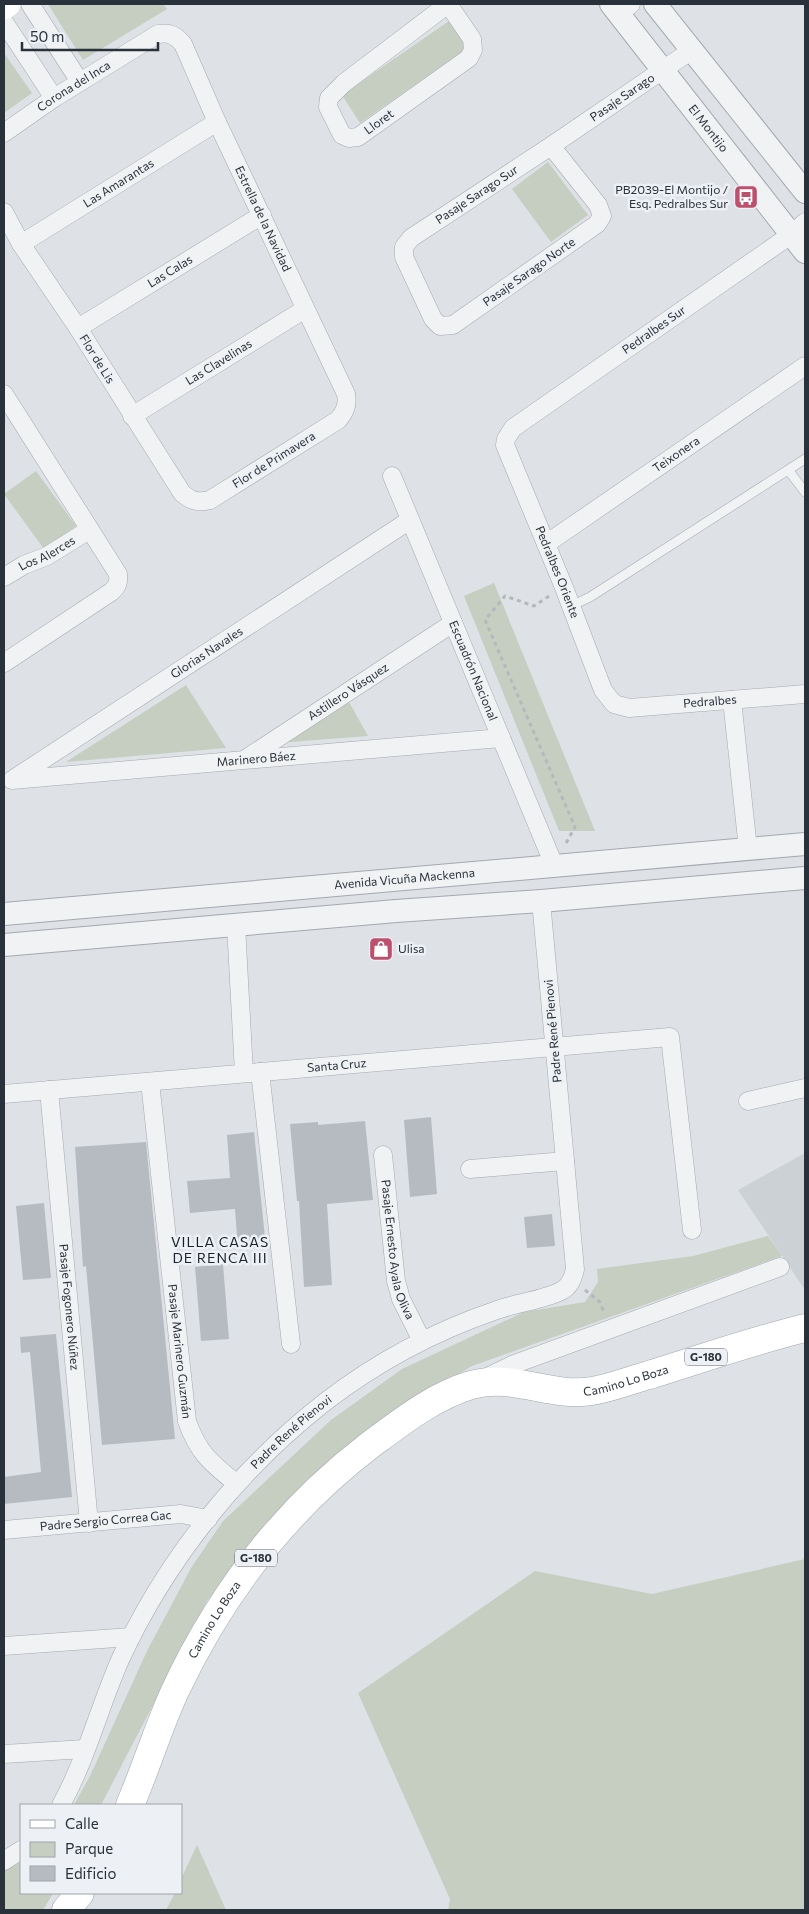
<svg xmlns="http://www.w3.org/2000/svg" width="809" height="1914" font-family="Commissioner,sans-serif">
<style>
.built{fill:#ccd1d6}
.green{fill:#c5cec0}
.building{fill:#b6bbc2}
.lines{fill:none;stroke-linecap:round;stroke-linejoin:round}
.service-casing{stroke:#a4a9af;stroke-width:10}
.minor-casing{stroke:#a4a9af;stroke-width:19}
.tertiary-casing{stroke:#a4a9af;stroke-width:24}
.primary-casing{stroke:#9fa7b0;stroke-width:29}
.path{stroke:#b4b8bc;stroke-width:3;stroke-dasharray:4 4;stroke-linecap:butt}
.service{stroke:#f0f2f4;stroke-width:9}
.minor{stroke:#f0f2f4;stroke-width:18}
.tertiary{stroke:#f0f2f4;stroke-width:22}
.secondary{stroke:#fff;stroke-width:25}
.primary{stroke:#fff;stroke-width:28}
.labels{text-anchor:middle;stroke-width:5;stroke-linejoin:round;paint-order:stroke}
.shield{fill:#edf0f4;stroke:#646a72;stroke-width:1}
.shield-label{font-size:11px;font-weight:bold;fill:#29313a}
.street-label{font-size:12px;fill:#29313a;stroke:#edf0f4}
.poi-label{font-size:12px;fill:#29313a;stroke:#edf0f4;text-anchor:end}
.neighbourhood-label{font-size:14px;letter-spacing:1px;fill:#1b222b;stroke:#edf0f4}
</style>
<rect width="100%" height="100%" fill="#dee2e6"/>
<polygon class="built" points="805,1153 805,1290 738,1190"/>
<g class="green">
<polygon points="48,4 163,4 167,9 83,60"/>
<polygon points="449,21 467,48 360,123 342,95"/>
<polygon points="4,53 32,93 4,113"/>
<polygon points="548,162 588,215 551,242 512,189"/>
<polygon points="36,471 76,526 44,549 4,494"/>
<polygon points="494,583 595,831 559,831 464,596"/>
<polygon points="186,685 226,748 66,762"/>
<polygon points="349,702 368,736 278,743"/>
<polygon points="768,1236 782,1256 472,1366 370,1427 277,1516 207,1601 101,1805 74,1805 90,1776 147,1651 191,1568 223,1521 331,1420 402,1369 524,1312 585,1302 598,1282 597,1269 693,1256"/>
<polygon points="805,1559 805,1910 448,1910 450,1899 358,1693 535,1571 652,1594"/>
<polygon points="197,1845 226,1910 166,1910 175,1893 181,1893 181,1879"/>
<polygon points="21,1862 21,1893 53,1893 43,1910 4,1910 4,1871"/>
</g>
<g class="building">
<polygon points="431,1117 437,1194 410,1197 404,1120"/>
<polygon points="365,1121 373,1200 327,1204 332,1285 304,1287 299,1201 297,1201 290,1124 318,1122 318,1125"/>
<polygon points="254,1132 266,1247 238,1249 235,1209 190,1213 187,1181 230,1178 227,1135"/>
<polygon points="146,1142 175,1439 102,1445 86,1266 83,1267 75,1147"/>
<polygon points="44,1203 51,1278 23,1280 16,1206"/>
<polygon points="552,1214 555,1246 527,1248 524,1217"/>
<polygon points="223,1264 229,1339 201,1341 195,1267"/>
<polygon points="56,1334 72,1497 4,1504 4,1477 41,1472 30,1352 21,1353 20,1337"/>
</g>
<g class="lines">
<defs>
<g id="service">
<polyline points="789,471 805,492"/>
<polyline points="571,606 590,597 805,459"/>
</g>
<g id="minor">
<polyline points="30,4 80,82"/>
<polyline points="448,4 472,39 473,50 469,58 358,137 349,138 342,135 328,107 329,98 344,83 448,4"/>
<polyline points="618,14 631,4"/>
<polyline points="4,22 54,98"/>
<path id="s1" d="M 4,133 L 54,98 L 158,34 C 170,32 175,35 183,44 L 217,122 L 346,394 C 348,405 345,412 338,420 L 210,500 C 198,503 191,501 182,493 L 78,328 L 21,244 L 4,212"/>
<path id="s2" d="M 551,146 L 598,205 L 602,216 L 597,224 L 453,325 L 440,326 L 433,319 L 404,257 L 404,247 L 411,238 L 551,146 L 692,50"/>
<path id="s3" d="M 805,222 L 792,234 L 513,428 L 506,439 L 505,445 L 563,585 L 603,690 L 614,704 L 629,708 L 805,694"/>
<path id="s4" d="M 21,244 L 217,122"/>
<path id="s5" d="M 78,328 L 262,215"/>
<path d="M 4,394 L 118,574 C 119,583 117,587 111,592 L 4,663"/>
<path id="s6" d="M 132,416 L 305,309"/>
<path id="s7" d="M 392,476 L 554,865"/>
<path id="s8" d="M 546,544 L 805,366"/>
<path id="s9" d="M 4,577 L 24,565 L 47,556 L 89,530"/>
<polyline points="732,700 748,849"/>
<path id="s10" d="M 247,758 L 453,623"/>
<path id="s11" d="M 15,778 L 410,520"/>
<path id="s12" d="M 12,780 L 501,738"/>
<polyline points="236,925 244,1073"/>
<polyline points="260,1072 291,1344"/>
<path id="s13" d="M 150,1082 L 187,1421 C 198,1453 211,1463 237,1484"/>
<path id="s14" d="M 49,1090 L 89,1523"/>
<path id="s15" d="M 4,1094 L 670,1037 L 692,1230"/>
<polyline points="748,1101 805,1088"/>
<path id="s16" d="M 383,1155 L 396,1281 L 401,1299 L 422,1341"/>
<polyline points="470,1169 565,1161"/>
<polyline points="483,1379 512,1365 780,1267"/>
<path id="s17" d="M 4,1530 L 181,1514 L 208,1519"/>
<polyline points="4,1646 131,1637"/>
<polyline points="4,1754 85,1749"/>
<path id="s18" d="M 61,1805 C 86,1760 99,1708 120,1660 C 166,1560 238,1470 325,1402 C 377,1362 435,1331 497,1310 C 516,1303 543,1300 561,1291 C 570,1287 573,1278 575,1269 L 541,901"/>
<polyline points="4,1861 21,1850"/>
</g>
<g id="tertiary">
<path id="s19" d="M 611,4 L 805,252"/>
<polyline points="655,4 805,192"/>
<path id="s20" d="M 4,914 L 805,844"/>
<polyline points="4,945 396,911 541,901 805,878"/>
</g>
<g id="primary">
<path id="s21" d="M 130,1805 C 146,1768 158,1728 175,1691 C 220,1595 285,1510 370,1445 C 401,1422 434,1396 471,1385 C 513,1373 551,1398 592,1391 C 611,1388 630,1380 649,1375 C 701,1359 752,1341 805,1328"/>
<polyline points="66,1910 80,1893"/>
</g>
</defs>
<use href="#service" class="service-casing"/>
<use href="#minor" class="minor-casing"/>
<use href="#tertiary" class="tertiary-casing"/>
<use href="#primary" class="primary-casing"/>
<g class="path">
<polyline points="549,596 534,606 505,596 485,620 575,827 565,845"/>
<polyline points="585,1290 600,1302 604,1313"/>
</g>
<use href="#service" class="service"/>
<use href="#minor" class="minor"/>
<use href="#tertiary" class="tertiary"/>
<polyline class="secondary" points="4,7 8,4"/>
<use href="#primary" class="primary"/>
</g>
<defs>
<symbol id="bus-square" viewBox="-11 -11 22 22"><rect x="-9" y="-9" width="18" height="18" rx="4" fill="#bd506c" stroke="#edf0f4"/><path d="M-5-6H5V4H4V6H2V4H-2V6H-4V4H-5ZM-3.5-4V0h7V-4ZM-3.5 1.2v1.5H-2V1.2ZM2 1.2v1.5H3.5V1.2Z" fill="#fff"/></symbol>
<symbol id="shop-square" viewBox="-11 -11 22 22"><rect x="-9" y="-9" width="18" height="18" rx="4" fill="#bd506c" stroke="#edf0f4"/><path d="M-5-2.5h2.3a2.7 3.5 0 0 1 5.4 0H5L5.5 6h-11ZM-1.5-2.5h3a1.5 2.3 0 0 0-3 0Z" fill="#fff"/></symbol>
</defs>
<g fill-rule="evenodd">
<use href="#bus-square" x="732" y="183" width="28" height="28"/>
<use href="#shop-square" x="367" y="935" width="28" height="28"/>
</g>
<g class="labels">
<g class="shield">
<rect x="685" y="1348.5" width="42" height="17" rx="4"/>
<rect x="235" y="1549.5" width="42" height="17" rx="4"/>
</g>
<g class="shield-label">
<text x="706" y="1361">G-180</text>
<text x="256" y="1562">G-180</text>
</g>
<g class="street-label">
<text dy="4" stroke="none"><textPath href="#s1" startOffset="84">Corona del Inca</textPath></text>
<text dy="4" stroke="none"><textPath href="#s2" startOffset="639">Pasaje Sarago</textPath></text>
<text transform="translate(379 122) rotate(-36)" y="4">Lloret</text>
<text dy="4" stroke="none"><textPath href="#s19" startOffset="158">El Montijo</textPath></text>
<text dy="4" stroke="none"><textPath href="#s4" startOffset="115">Las Amarantas</textPath></text>
<text dy="4" stroke="none"><textPath href="#s2" startOffset="464">Pasaje Sarago Sur</textPath></text>
<text dy="4" stroke="none"><textPath href="#s1" startOffset="404">Estrella de la Navidad</textPath></text>
<text dy="4" stroke="none"><textPath href="#s5" startOffset="108">Las Calas</textPath></text>
<text transform="translate(529 272) rotate(-35)" y="4">Pasaje Sarago Norte</text>
<text transform="translate(654 330) rotate(-35)" y="4">Pedralbes Sur</text>
<text transform="translate(97 359) rotate(58)" y="4">Flor de Lis</text>
<text dy="4" stroke="none"><textPath href="#s6" startOffset="102">Las Clavelinas</textPath></text>
<text dy="4" stroke="none"><textPath href="#s8" startOffset="158">Teixonera</textPath></text>
<text transform="translate(274 460) rotate(-32)" y="4">Flor de Primavera</text>
<text dy="4" stroke="none"><textPath href="#s9" startOffset="49">Los Alerces</textPath></text>
<text dy="4" stroke="none"><textPath href="#s3" startOffset="514">Pedralbes Oriente</textPath></text>
<text dy="4" stroke="none"><textPath href="#s11" startOffset="229">Glorias Navales</textPath></text>
<text dy="4" stroke="none"><textPath href="#s7" startOffset="211">Escuadrón Nacional</textPath></text>
<text dy="4" stroke="none"><textPath href="#s10" startOffset="121">Astillero Vásquez</textPath></text>
<text dy="4" stroke="none"><textPath href="#s3" startOffset="755">Pedralbes</textPath></text>
<text dy="4" stroke="none"><textPath href="#s12" startOffset="245">Marinero Báez</textPath></text>
<text dy="4" stroke="none"><textPath href="#s20" startOffset="402">Avenida Vicuña Mackenna</textPath></text>
<text transform="translate(553 1031) rotate(-95)" y="4">Padre René Pienovi</text>
<text dy="4" stroke="none"><textPath href="#s15" startOffset="334">Santa Cruz</textPath></text>
<text dy="4" stroke="none"><textPath href="#s16" startOffset="96">Pasaje Ernesto Ayala Oliva</textPath></text>
<text dy="4" stroke="none"><textPath href="#s14" startOffset="218">Pasaje Fogonero Núñez</textPath></text>
<text dy="4" stroke="none"><textPath href="#s13" startOffset="271">Pasaje Marinero Guzmán</textPath></text>
<text dy="4" stroke="none"><textPath href="#s21" startOffset="715">Camino Lo Boza</textPath></text>
<text dy="4" stroke="none"><textPath href="#s18" startOffset="444">Padre René Pienovi</textPath></text>
<text dy="4" stroke="none"><textPath href="#s17" startOffset="102">Padre Sergio Correa Gac</textPath></text>
<text dy="4" stroke="none"><textPath href="#s21" startOffset="204">Camino Lo Boza</textPath></text>
</g>
<g class="poi-label">
<text x="728" y="194">PB2039-El Montijo /<tspan x="728" dy="14">Esq. Pedralbes Sur</tspan></text>
<text x="398" y="953" text-anchor="start">Ulisa</text>
</g>
<g class="neighbourhood-label">
<text x="220" y="1247">VILLA CASAS<tspan x="220" dy="16">DE RENCA III</tspan></text>
</g>
</g>
<rect width="809" height="1914" fill="none" stroke="#29313a" stroke-width="10"/>
<rect x="20" y="1804" width="162" height="90" fill="#edf0f4" stroke="#9fa4aa"/>
<rect x="30" y="1820" width="25" height="8" fill="#ffffff" stroke="#9fa4aa"/>
<text x="65" y="1829" font-size="15" fill="#29313a">Calle</text>
<rect x="30" y="1842" width="25" height="15" fill="#c5cec0" stroke="#9fa4aa"/>
<text x="65" y="1854" font-size="15" fill="#29313a">Parque</text>
<rect x="30" y="1866" width="25" height="15" fill="#b6bbc2" stroke="#9fa4aa"/>
<text x="65" y="1879" font-size="15" fill="#29313a">Edificio</text>
<path d="M22 42v8h136v-8" fill="none" stroke="#29313a" stroke-width="2.5"/>
<text x="30" y="42" font-size="15" fill="#29313a" stroke="#edf0f4" stroke-width="4" paint-order="stroke">50 m</text>
</svg>
